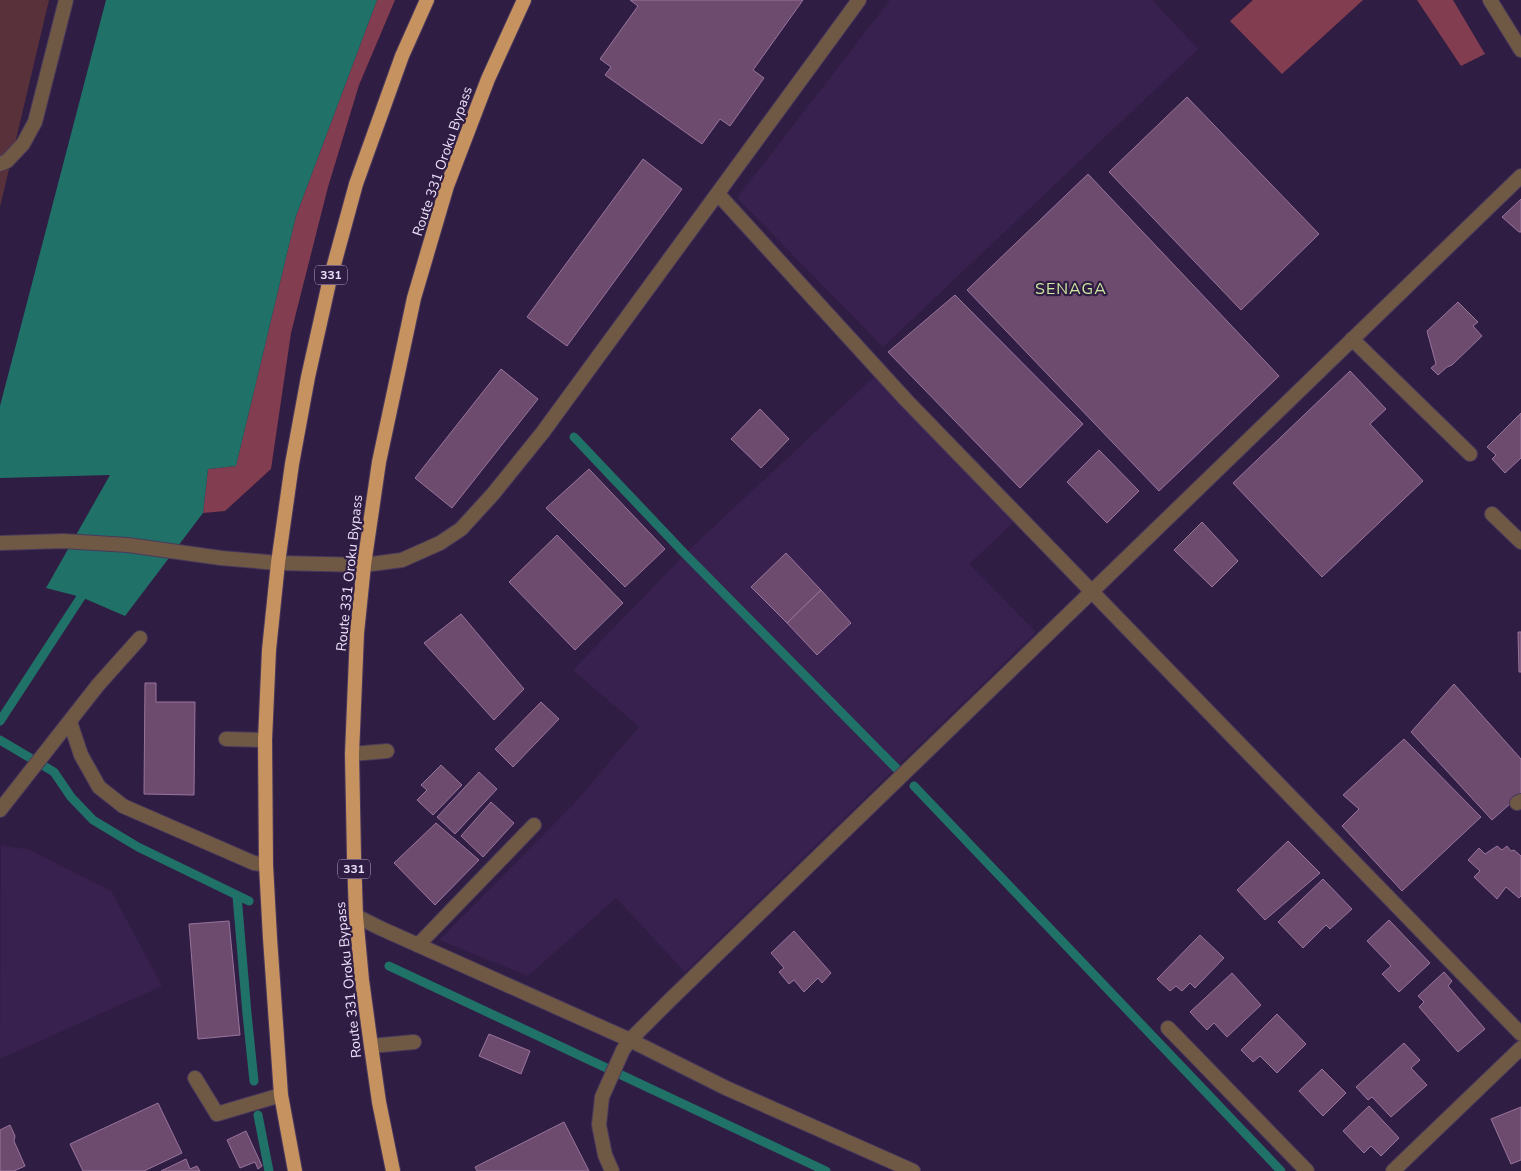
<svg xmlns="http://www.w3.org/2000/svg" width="1521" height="1171" font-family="'Nunito Sans',sans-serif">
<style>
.built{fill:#38214e}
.green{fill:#58313a}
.forest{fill:#823d50}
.water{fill:#207269}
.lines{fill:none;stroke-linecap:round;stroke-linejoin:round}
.stream{stroke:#207269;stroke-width:9}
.building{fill:#6d4b6f;stroke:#99749b}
.service-casing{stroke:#4a395d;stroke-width:16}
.minor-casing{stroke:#4a395d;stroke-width:16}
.tertiary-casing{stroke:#4a395d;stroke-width:16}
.trunk-casing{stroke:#4a395d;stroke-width:16}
.service{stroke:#6f5944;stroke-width:14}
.minor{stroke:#6f5944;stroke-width:14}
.tertiary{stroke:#6f5944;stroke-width:14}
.trunk{stroke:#c59260;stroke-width:14}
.labels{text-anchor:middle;stroke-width:4.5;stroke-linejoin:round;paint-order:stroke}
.shield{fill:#301d43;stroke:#b4a7c4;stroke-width:1}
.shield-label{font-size:12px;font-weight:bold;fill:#ede2fc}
.street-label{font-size:14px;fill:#ede2fc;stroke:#301d43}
.quarter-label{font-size:16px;letter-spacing:1px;fill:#cfeba1;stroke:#301d43}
</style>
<rect width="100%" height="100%" fill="#301d43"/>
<g class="built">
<polygon points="890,0 1152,0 1198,49 883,347 737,198"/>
<polygon points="874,377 1014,522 969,564 1036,632 685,972 616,898 528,976 439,940 572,806 639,727 573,670 690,549"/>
<polygon points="1,845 30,850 111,891 162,986 0,1059"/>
</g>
<polygon class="green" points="0,0 49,0 0,207"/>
<g class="forest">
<polygon points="377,0 395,0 359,85 328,187 291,333 271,469 225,511 203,513 208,469 236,466 296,216"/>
<polygon points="1253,0 1363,0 1282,74 1230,21"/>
<polygon points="1417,0 1453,0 1485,54 1461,66"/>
</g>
<polygon class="water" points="106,0 377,0 296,216 236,466 208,469 203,513 125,616 81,597 46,588 110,475 0,478 0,406"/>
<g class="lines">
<g class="stream">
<polyline points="574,437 684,553 898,770"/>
<polyline points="0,721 81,597"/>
<polyline points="0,740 54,772 71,797 93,820 138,847 249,901"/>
<polyline points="914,786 1281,1171"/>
<polyline points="237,896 247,1014 254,1081"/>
<polyline points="389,966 826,1171"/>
<polyline points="258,1115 269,1171"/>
</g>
</g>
<g class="building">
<polygon points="630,0 803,0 753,70 764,78 730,126 720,119 702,144 605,75 611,67 600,59 638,6"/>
<polygon points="1187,97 1319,234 1241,310 1109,172"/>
<polygon points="643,159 682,189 567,346 527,317"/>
<polygon points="1088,174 1279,376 1159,491 967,290"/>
<polygon points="1521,199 1521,232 1519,232 1502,217"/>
<polygon points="955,295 1083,424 1020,488 888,352"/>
<polygon points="1458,302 1478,322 1473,326 1482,336 1452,365 1447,367 1438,375 1431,368 1436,364 1427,331"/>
<polygon points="501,369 538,399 452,508 415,478"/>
<polygon points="1350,371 1386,409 1370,424 1423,481 1322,577 1233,483"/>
<polygon points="760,409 789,439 761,468 731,439"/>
<polygon points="1521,413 1521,458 1505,473 1492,459 1496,455 1487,447"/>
<polygon points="1099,450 1139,491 1107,523 1067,482"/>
<polygon points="589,469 665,549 625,587 546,508"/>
<polygon points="1202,522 1238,561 1212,587 1174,550"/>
<polygon points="557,535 623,603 575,650 509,582"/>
<polygon points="786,553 821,590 787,623 751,587"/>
<polygon points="821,590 851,623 817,655 787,623"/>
<polygon points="461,614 524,689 494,720 424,643"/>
<polygon points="1518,632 1521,632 1521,672 1519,672"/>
<polygon points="145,683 156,683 156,702 195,702 194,795 144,794"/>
<polygon points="1454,684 1521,759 1521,794 1492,820 1411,732"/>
<polygon points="541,702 559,719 513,767 495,749"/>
<polygon points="1404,739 1481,817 1402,891 1342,826 1359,809 1343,795"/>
<polygon points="441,765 462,785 433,815 417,800 427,790 421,785"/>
<polygon points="479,772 497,789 455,834 437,817"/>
<polygon points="491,802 514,823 483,857 461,836"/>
<polygon points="436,823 479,860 435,905 394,863"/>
<polygon points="1288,841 1320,873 1265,920 1237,890"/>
<polygon points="1497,846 1502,850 1507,846 1511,851 1514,850 1521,856 1521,896 1519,898 1506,887 1497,899 1474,877 1480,871 1468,860 1479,848 1485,854"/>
<polygon points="1323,879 1352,909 1330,929 1326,925 1303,948 1278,922"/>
<polygon points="1389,920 1430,963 1399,992 1382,974 1391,966 1367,941"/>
<polygon points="229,921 240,1035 198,1039 189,924"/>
<polygon points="794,931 831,973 822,983 818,978 804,992 794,980 789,984 779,972 784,968 771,953"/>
<polygon points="1200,935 1224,958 1195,988 1190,983 1182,991 1176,986 1170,991 1157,979"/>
<polygon points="1444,972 1452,981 1448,986 1485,1029 1458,1052 1419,1007 1424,1002 1418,996"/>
<polygon points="1232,973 1261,1005 1227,1037 1214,1023 1207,1030 1190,1012"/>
<polygon points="1277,1014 1306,1044 1277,1073 1260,1056 1253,1062 1241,1050"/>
<polygon points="489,1034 530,1051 521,1074 479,1056"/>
<polygon points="1404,1043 1420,1060 1411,1068 1427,1085 1391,1117 1372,1097 1368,1100 1356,1087"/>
<polygon points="1322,1069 1346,1093 1323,1116 1299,1091"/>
<polygon points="158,1103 182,1153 144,1171 83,1171 70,1144"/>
<polygon points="1369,1106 1399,1138 1381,1156 1371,1146 1364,1153 1343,1131"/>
<polygon points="1521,1107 1521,1160 1511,1164 1491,1119"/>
<polygon points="564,1122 589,1171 477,1171 475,1167"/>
<polygon points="10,1125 15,1136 14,1141 25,1166 14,1171 0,1171 0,1130"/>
<polygon points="246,1131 262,1166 258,1169 255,1162 240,1168 227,1140"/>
<polygon points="186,1159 190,1169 197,1166 200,1171 161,1171"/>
</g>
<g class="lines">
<defs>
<g id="service">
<polyline points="1352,339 1470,454"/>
<polyline points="226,739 265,740"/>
<polyline points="352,754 387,751"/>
<polyline points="418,945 534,825"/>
<polyline points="371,1046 414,1042"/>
<polyline points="195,1078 217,1114 281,1095"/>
</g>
<g id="minor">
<polyline points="718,194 906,400 1521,1034"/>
<polyline points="1492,514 1521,542"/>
<polyline points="70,722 81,755 99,787 123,806 254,863 266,865"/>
<polyline points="1517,803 1521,801"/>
<polyline points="0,810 98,685 140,638"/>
<polyline points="356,916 380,928 630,1040 726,1088 913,1171"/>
<polyline points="1168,1028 1307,1171"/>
<polyline points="612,1171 605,1155 599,1125 602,1097 623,1050 630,1040 671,999 1521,176"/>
<polyline points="1393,1171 1521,1048"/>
</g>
<g id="tertiary">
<polyline points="1490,0 1521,50"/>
<polyline points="0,164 7,161 23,144 35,122 66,0"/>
<polyline points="0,543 63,541 128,545 221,558 278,563 364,565 402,560 440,543 461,529 493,494 543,432 859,0"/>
</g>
<g id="trunk">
<polyline points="295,1171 281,1095 270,938 266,865 265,740 269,650 278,563 292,464 308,377 329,283 356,184 402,56 427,0"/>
<polyline points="393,1171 379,1102 371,1046 362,980 356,916 354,856 352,754 357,633 364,565 379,462 414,298 447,186 488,79 524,0"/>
</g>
</defs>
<use href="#service" class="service-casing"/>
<use href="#minor" class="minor-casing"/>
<use href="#tertiary" class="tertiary-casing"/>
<use href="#trunk" class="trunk-casing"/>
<use href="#service" class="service"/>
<use href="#minor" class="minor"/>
<use href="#tertiary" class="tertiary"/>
<use href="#trunk" class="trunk"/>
</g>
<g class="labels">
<g class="shield">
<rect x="315" y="265.5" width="32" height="19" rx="4"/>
<rect x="338" y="859.5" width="32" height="19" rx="4"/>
</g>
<g class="shield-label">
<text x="331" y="279">331</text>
<text x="354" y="873">331</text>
</g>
<g class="street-label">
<text transform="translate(442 161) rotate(-71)" y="5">Route 331 Oroku Bypass</text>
<text transform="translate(349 573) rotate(-84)" y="5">Route 331 Oroku Bypass</text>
<text transform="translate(348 980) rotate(-96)" y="5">Route 331 Oroku Bypass</text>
</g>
<g class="quarter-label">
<text x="1071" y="294">SENAGA</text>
</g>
</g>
</svg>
